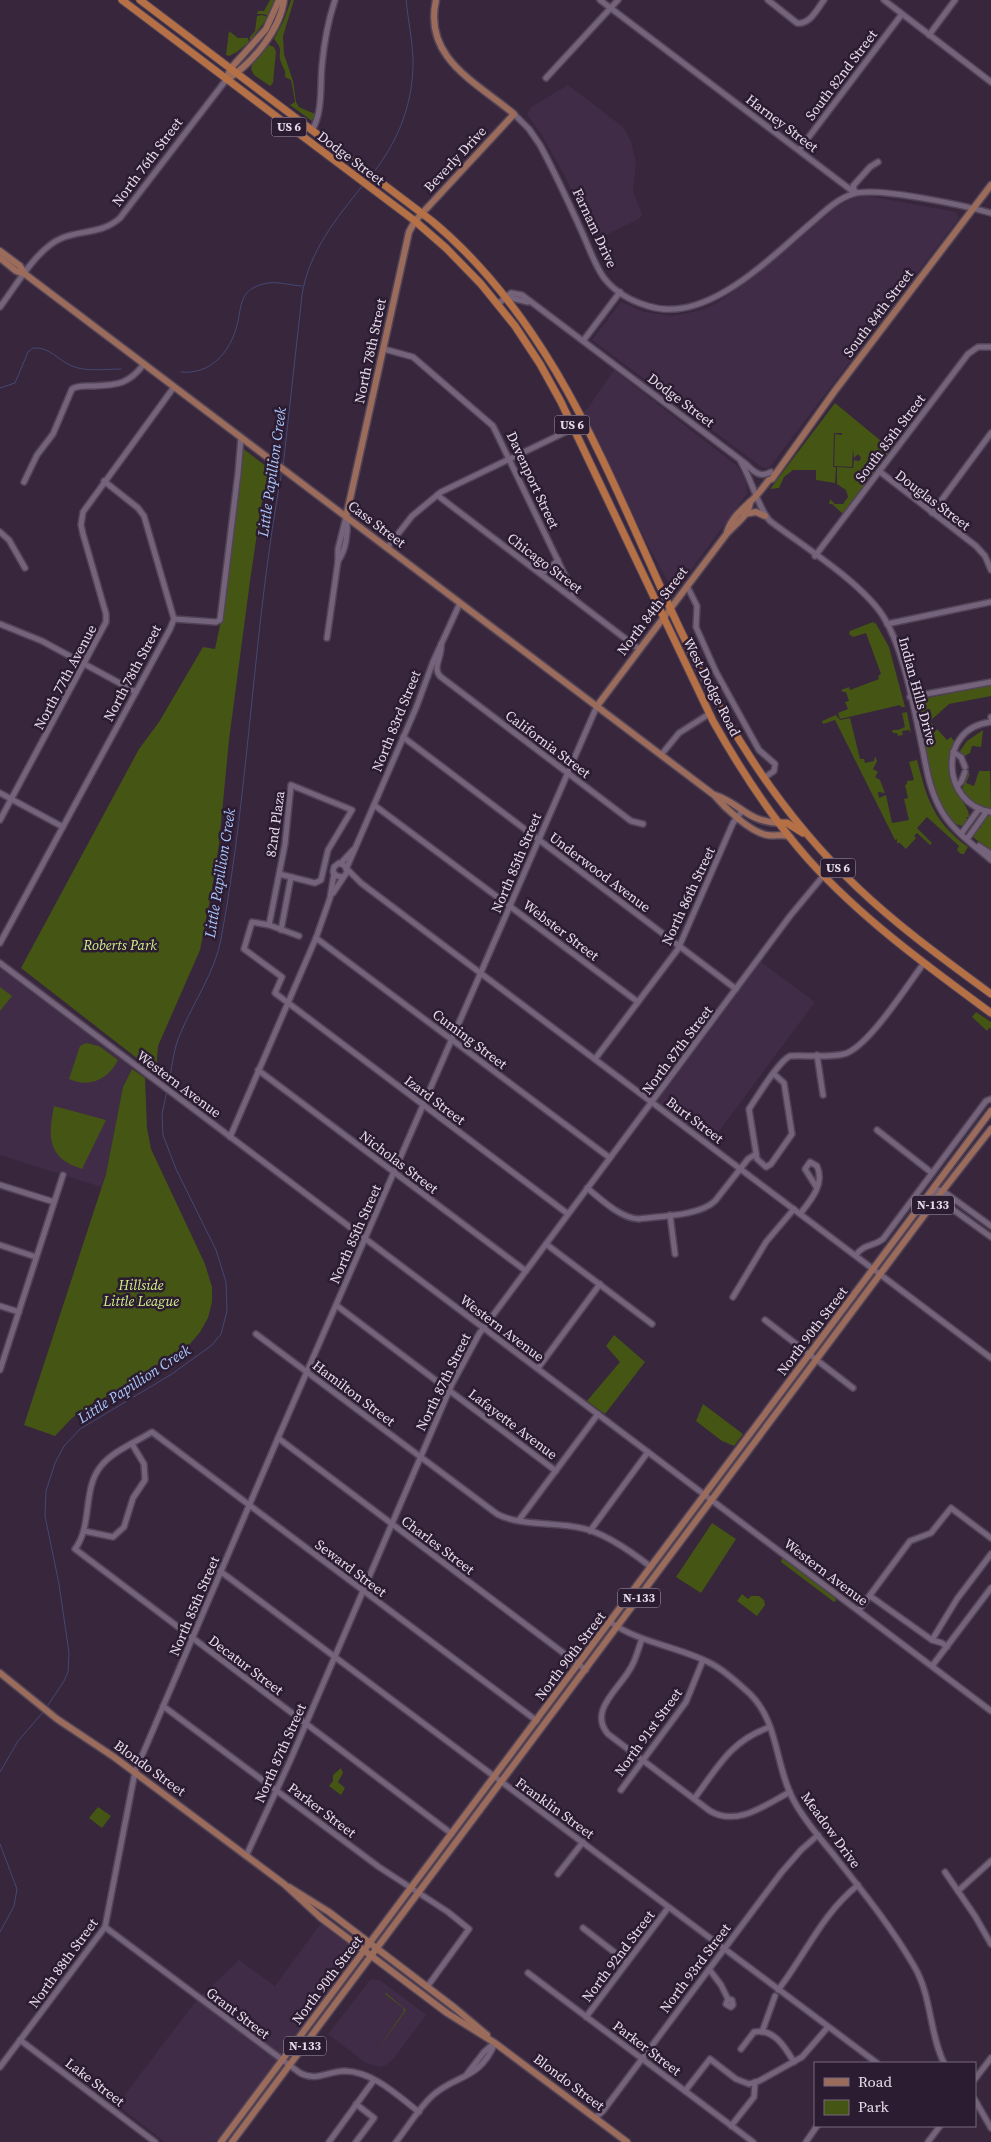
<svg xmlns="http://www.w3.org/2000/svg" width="991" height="2142" font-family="'Source Serif 4',serif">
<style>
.built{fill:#412c48}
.green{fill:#445514}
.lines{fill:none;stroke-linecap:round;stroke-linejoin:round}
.stream{stroke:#454874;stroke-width:1}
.minor-casing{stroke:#524457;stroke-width:8}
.major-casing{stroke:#524457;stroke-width:9}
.highway-casing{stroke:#524457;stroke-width:9}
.minor{stroke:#75637c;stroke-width:5}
.major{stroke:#9b6b5b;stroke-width:6}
.highway{stroke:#b57045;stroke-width:7}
.labels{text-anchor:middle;stroke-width:5;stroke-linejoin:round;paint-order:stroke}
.shield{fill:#2c1c32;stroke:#afa2b3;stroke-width:1}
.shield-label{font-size:12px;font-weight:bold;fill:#e7dcea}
.street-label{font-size:14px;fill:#e7dcea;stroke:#2c1c32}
.park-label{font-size:14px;font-style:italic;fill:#d1f287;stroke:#2c1c32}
.water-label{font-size:15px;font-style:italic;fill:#aac7fd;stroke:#2c1c32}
</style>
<rect width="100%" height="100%" fill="#37263c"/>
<g class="built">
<polygon points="568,85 623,127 631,141 636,162 633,192 642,214 639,219 593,241 566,178 541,134 527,114 531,107"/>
<polygon points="868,196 956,212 959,218 769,468 763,468 592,340 621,302 644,312 673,316 702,310 717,303 752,279 839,205 854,198"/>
<polygon points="614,370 737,466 746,481 747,494 679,586 675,588 672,588 647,544 583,412 588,408"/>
<polygon points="761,962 815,1002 711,1142 657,1102"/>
<polygon points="0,968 132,1068 123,1087 106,1174 101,1187 0,1155"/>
<polygon points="321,1923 352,1947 353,1957 347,1967 215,2142 165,2142 117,2105 195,2002 239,1960 275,1986"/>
<polygon points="371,1979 380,1980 426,2015 394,2058 386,2065 379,2067 366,2063 328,2034"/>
</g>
<g class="green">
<polygon points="270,0 275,0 269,16 263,14 257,14 258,11 264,11"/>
<path d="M 291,0 L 294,0 L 283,36 L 284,54 L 293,81 L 296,102 L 299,107 L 315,114 L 312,121 L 290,105 L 295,102 L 291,80 L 285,77 C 286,69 283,69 281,62 C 277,51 285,52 274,39 L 284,20 Z"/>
<polygon points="262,15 268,17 250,41 250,37 255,31 257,16"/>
<polygon points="229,31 238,38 248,38 249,42 237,52 229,56 226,55"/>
<polygon points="269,45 274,47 276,52 273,83 270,86 254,75 251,69 253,63"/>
<polygon points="835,403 892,450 843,514 832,504 829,504 830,499 835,504 843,504 848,497 846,490 837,484 837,467 853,468 854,460 859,461 861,458 858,454 854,458 853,449 852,467 834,466 835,434 842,435 842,433 834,433 833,467 836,467 835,483 816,480 816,470 793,470 784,477 779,488 770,489"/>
<polygon points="241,447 271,470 262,500 250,581 229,740 219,844 211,895 200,950 158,1046 156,1073 21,968 139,749 159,722 203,647 215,649 222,616"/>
<polygon points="873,622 875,624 875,622 889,647 905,707 901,707 900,705 840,719 838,713 848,709 845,702 849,701 846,692 843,692 841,690 849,687 850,690 879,679 878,676 881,674 866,633 853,637 849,634 850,631"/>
<polygon points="991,685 991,696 949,704 930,721 933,725 931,727 921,726 916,704 918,700"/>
<polygon points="907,712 911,733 909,730 902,731 903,735 898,736 897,733 893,733 892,730 898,730 905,727 902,713"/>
<path d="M 836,715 L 840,720 L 850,718 L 860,759 L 864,759 L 865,763 L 874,761 L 875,756 L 877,761 L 873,769 L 878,772 L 875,777 L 880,780 L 885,793 L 878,792 L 879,798 L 886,795 L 892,823 L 909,820 L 904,799 L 908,798 L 905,785 L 907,784 L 907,781 L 914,780 L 909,762 L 917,760 C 927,800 934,822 968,847 L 964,854 L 961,854 L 957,850 L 959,846 L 927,817 L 917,828 L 932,843 L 930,845 L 917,833 L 914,836 L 916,838 L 906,849 L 900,843 L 897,843 L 897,839 L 895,840 L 835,720 L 823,724 L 822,721 Z"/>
<path d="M 937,729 L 947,740 L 951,737 L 954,741 C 947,760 950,782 961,799 C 965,806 969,809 969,817 L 966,817 L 968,821 L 963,826 C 939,825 927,757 923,738 L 928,740 Z"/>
<polygon points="983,730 981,747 972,746 970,753 963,757 960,751 967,741"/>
<path d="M 979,771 L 990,771 L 991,810 C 978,806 969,802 962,790 L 967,773 L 970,774 L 966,783 L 974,786 Z"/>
<polygon points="991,815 991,852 973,837 979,827 981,828 980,825 987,816"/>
<polygon points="0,987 12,996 0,1011"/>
<polygon points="976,1012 991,1022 991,1028 989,1028 987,1031 972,1017"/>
<path d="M 86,1043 L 99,1046 L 118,1060 C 108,1080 89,1088 69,1079 L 80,1046 Z"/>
<polygon points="132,1069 145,1078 147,1128 151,1149 205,1264 212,1287 212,1302 208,1318 200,1332 190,1344 72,1418 55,1436 24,1425 106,1174 123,1087"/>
<path d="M 54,1106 L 106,1120 L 82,1169 C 47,1158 48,1137 54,1106 Z"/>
<polygon points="614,1335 645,1362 605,1414 587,1401 620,1362 606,1346"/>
<polygon points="703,1404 743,1434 734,1446 722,1441 696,1421"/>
<polygon points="712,1523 736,1539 701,1593 676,1577"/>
<polygon points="782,1558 835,1596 836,1601 834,1602 781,1562"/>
<polygon points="742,1594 748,1599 751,1596 759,1596 764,1600 765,1605 757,1616 737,1601"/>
<polygon points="341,1768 343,1773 338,1782 345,1788 341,1795 329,1786 333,1781 333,1775"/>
<polygon points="98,1807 111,1816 102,1828 89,1818"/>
<polygon points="386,1993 406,2010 376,2052 404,2011 403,2008 385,1994"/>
</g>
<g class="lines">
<g class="stream">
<path d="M 374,172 C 400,138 414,100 413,58 C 412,38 408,19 406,0"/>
<path d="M 181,372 C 210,375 230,353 237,325 C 241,311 239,296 253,288 C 272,278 284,285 302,286"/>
<path d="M 0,388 L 15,383 L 28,352 L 33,348 C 51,347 57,360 72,366 C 86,372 106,369 121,369"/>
<path d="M 283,467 L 302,295 C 309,251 336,219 363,185"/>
<path d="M 168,1087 C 172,1069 173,1049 181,1032 C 194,1001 215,972 221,939 C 250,784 253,626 282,471"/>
<polyline points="46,1708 64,1681 68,1672 69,1653 59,1584 45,1516 46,1491 55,1463 64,1446 80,1429 172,1374 212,1345 221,1334 227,1311 226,1282 216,1250 176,1169 163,1135 162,1114 167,1091"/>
<polyline points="0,1772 18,1741 44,1711"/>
<polyline points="0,1844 17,1889 14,1906 0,1932"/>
</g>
<defs>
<g id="minor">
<polyline points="600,0 855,193"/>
<path d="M 768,0 L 797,23 C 810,25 817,9 824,0"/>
<polyline points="884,0 991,82"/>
<polyline points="929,35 955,0"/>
<polyline points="546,78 618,0"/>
<path d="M 514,114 L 529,129 L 540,145 C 555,173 568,201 581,230 C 588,245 594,264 604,278 C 615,292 631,301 648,306 C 706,325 770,258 810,224 C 823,213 836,199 853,194 C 876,186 966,206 991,213"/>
<path d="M 312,130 C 323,113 320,85 322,65 C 324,43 328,21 335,0"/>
<polyline points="799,150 902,14"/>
<polyline points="855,192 853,186 870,167 878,162"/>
<polyline points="507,297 528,302"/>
<path d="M 498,304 L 511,293 L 522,295 L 746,464 C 754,472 760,478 771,472"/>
<path d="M 0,307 C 16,286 37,248 62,238 C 81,230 102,234 120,218 L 226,80"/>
<polyline points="583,341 620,292"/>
<polyline points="384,349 413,357 493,426 573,592 573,598"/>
<path d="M 741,462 C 752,480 758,508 770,521 C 803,546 861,582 883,616 C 905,651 914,710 923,751 C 927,773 931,795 944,815 C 956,833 975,846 991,860"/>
<polyline points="879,471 976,546 985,556 991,570"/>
<path d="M 24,482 L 37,455 L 53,434 L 72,389 C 78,385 85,386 92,386 C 117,385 128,385 144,364"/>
<polyline points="437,495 639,649"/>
<polyline points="932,513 991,433"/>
<polyline points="0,532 9,540 25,568"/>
<polyline points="387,548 412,516 441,492 574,428"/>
<polyline points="815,556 968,354 978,347 991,347"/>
<path d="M 338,561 C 346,550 348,533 347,520"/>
<polyline points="540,573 548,570 558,560"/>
<polyline points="687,586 697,606 696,627 716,672 759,750 775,764 774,771 764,778"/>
<polyline points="174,619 216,622 220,620 238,473 241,437"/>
<polyline points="0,624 42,641 136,692"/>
<polyline points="887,624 991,602"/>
<polyline points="327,638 338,561 338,549 346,517"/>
<path d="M 441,644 C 443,656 431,668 441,677 L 631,821 L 643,824"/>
<polyline points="910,697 991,682"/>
<polyline points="991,717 991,718"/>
<path d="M 991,722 C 936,728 942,805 991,812"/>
<polyline points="403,737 736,989"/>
<polyline points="953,752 961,757 965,767"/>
<polyline points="661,755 679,733 709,714"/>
<polyline points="957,786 961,782 965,772"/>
<polyline points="0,793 63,827"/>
<polyline points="374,805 638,1002"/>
<polyline points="0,820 106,622 106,614 83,534 81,525 83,512 174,387"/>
<polyline points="961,834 979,809"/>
<polyline points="967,839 987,811"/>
<polyline points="979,846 991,854"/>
<polyline points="341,863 353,850"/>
<polyline points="347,867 416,708 433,662 460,603"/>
<polyline points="347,869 361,883 991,1358"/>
<polyline points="333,893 347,872 345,866 339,863 334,867 333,872 337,876 342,877"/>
<polyline points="269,925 285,844 291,785 352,810 328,850 321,880 315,883 279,874"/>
<polyline points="281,930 291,877"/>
<polyline points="299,936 269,925 252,922 244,949 282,977 275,993 568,1214"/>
<polyline points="316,938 610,1158"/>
<polyline points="0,943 170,629 174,619 144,516 138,508 104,481"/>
<polyline points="0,963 991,1711"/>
<polyline points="817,1055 823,1095"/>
<polyline points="595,1059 678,949 733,823 742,811"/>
<polyline points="258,1070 526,1271"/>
<path d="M 774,1074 L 784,1083 L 792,1134 L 771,1164 L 766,1167 L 757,1159 L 749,1109 L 751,1106 C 759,1094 779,1061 790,1056 C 807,1055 827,1058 844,1054 C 868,1048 908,984 924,963"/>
<polyline points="877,1130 932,1173"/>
<polyline points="230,1137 316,938 330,898 334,874"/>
<polyline points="0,1185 54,1202"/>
<path d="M 587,1188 C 602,1200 620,1218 639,1219 C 661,1216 699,1216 715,1201 L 748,1159 L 756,1154"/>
<polyline points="933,1189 937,1198 991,1237"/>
<polyline points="933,1189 943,1191 991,1226"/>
<path d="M 800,1214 C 811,1200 825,1184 817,1166 L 810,1162 L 805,1169 L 817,1188"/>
<polyline points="670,1215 675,1254"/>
<polyline points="546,1244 652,1324"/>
<polyline points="0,1245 36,1257"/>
<path d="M 856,1255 C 865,1243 873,1247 883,1239 L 986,1101 L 991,1099"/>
<polyline points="733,1297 766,1242 794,1209"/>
<polyline points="336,1305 556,1471"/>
<polyline points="0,1306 19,1312"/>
<polyline points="765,1320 853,1388"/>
<path d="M 256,1334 L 497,1514 C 519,1526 555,1522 581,1528 C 603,1532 633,1553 651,1567"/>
<polyline points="538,1368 600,1284"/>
<polyline points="0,1370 63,1175"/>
<polyline points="278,1438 586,1670"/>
<polyline points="519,1520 598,1414"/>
<polyline points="84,1531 113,1537 124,1527 133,1498 145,1480 144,1464 132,1444"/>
<polyline points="590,1531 648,1452"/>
<polyline points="220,1571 877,2063"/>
<polyline points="870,1596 932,1640 957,1599 991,1554"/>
<polyline points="859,1610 910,1541 931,1533 951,1508 991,1538"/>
<path d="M 610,1622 C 640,1643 676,1646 708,1662 C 722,1668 738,1683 750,1694 C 779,1722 775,1767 794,1801 C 805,1822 822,1840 837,1859 C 864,1893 892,1928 914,1966 C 932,1996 929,2033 944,2063"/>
<path d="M 642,1639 C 638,1649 636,1660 630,1669 C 619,1689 588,1711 608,1734 L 710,1811 C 737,1827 765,1805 790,1792"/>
<polyline points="932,1640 942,1643 947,1647"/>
<polyline points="932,1666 991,1588"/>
<polyline points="163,1706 379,1867 448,1912 469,1929 427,1987"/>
<polyline points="621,1790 686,1702 703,1660"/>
<path d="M 694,1799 C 718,1767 730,1741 770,1727"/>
<path d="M 452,1834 L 75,1549 C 93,1525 82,1489 101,1466 C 113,1451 136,1442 152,1432 L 537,1721"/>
<polyline points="246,1856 290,1761 452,1384 479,1334 790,916 824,875"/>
<polyline points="945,1872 975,1916 991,1944"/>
<polyline points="558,1874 583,1842"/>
<polyline points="958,1891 991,1861"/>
<path d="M 105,1927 L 300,2073 C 317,2082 328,2071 345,2071 C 374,2072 398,2096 419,2112"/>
<polyline points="583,1928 627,1962"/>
<polyline points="709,1969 721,1985 728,1999 732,2000 733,2005 731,2007 726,2004 728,1999"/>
<polyline points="528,1973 753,2142"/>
<path d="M 778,1990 C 806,1954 821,1915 858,1885"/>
<polyline points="586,2017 668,1908"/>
<polyline points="762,2032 775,1996"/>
<polyline points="20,2040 155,2142"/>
<path d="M 741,2049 L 754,2032 C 774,2028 785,2047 794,2062"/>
<polyline points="0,2067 105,1927 135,1772 278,1438 597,706"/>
<polyline points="467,2074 484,2052 494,2043"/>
<polyline points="975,2079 991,2058"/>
<polyline points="685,2091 710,2059 736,2079 749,2084 759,2081 802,2057 828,2027"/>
<polyline points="975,2100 991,2128"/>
<polyline points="595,2118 603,2111 781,1873 801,1850 818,1835"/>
<polyline points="731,2126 754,2097 755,2082"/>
<polyline points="329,2142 374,2080"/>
<polyline points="356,2142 374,2118 356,2104"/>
<path d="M 396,2142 C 408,2127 418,2109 432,2096 C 456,2074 479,2081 495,2043"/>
<polyline points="806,2142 817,2126"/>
<polyline points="928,2142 940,2126"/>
</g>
<g id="major">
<path d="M 226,80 C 252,64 280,30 284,0"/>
<polyline points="226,80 231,68 266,29 279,0"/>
<polyline points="0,251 20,266 25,274"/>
<path d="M 0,258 L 16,271 L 25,274 L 714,795 C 725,808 750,832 767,835 C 775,837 782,833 790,837"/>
<polyline points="744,514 756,512 765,516"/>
<path d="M 346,517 L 409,232 L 415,221 L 514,114 C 476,82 423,58 436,0"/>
<path d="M 727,532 C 731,519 741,510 751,501 C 758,495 763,487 769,480 L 772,479 L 834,392 L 991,185"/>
<path d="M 597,706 L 725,536 C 732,526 749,517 750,502"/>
<path d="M 715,795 C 742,804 745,821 779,823"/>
<polyline points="0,1673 57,1719 114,1757 284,1884 321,1918 447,2013 495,2043 627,2142"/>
<polyline points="289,1887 329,1912 455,2008 487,2035"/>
<polyline points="221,2142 991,1111"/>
<polyline points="232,2142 937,1198 991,1129"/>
</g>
<g id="highway">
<path d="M 122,0 L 415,221 L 446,248 L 481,284 L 515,326 L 540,364 L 561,402 L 713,721 C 740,769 771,817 808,859 C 861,918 927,966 991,1013"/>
<path d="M 140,0 L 432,221 C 583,347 628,545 722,711 C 759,776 803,836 858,888 C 899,927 945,960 991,994"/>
<polyline points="779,823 787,823 803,833"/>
</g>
</defs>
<use href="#minor" class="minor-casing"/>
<use href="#major" class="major-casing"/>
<use href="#highway" class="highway-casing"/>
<use href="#minor" class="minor"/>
<use href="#major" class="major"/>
<use href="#highway" class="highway"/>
</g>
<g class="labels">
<g class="shield">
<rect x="271.5" y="117.5" width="35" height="19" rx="4"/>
<rect x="554.5" y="415.5" width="35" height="19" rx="4"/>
<rect x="820.5" y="858.5" width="35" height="19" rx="4"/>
<rect x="912" y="1195.5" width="42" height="19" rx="4"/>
<rect x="618" y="1588.5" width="42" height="19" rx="4"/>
<rect x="284" y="2036.5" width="42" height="19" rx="4"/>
</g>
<g class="shield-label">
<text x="289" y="131">US 6</text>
<text x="572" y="429">US 6</text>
<text x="838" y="872">US 6</text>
<text x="933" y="1209">N-133</text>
<text x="639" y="1602">N-133</text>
<text x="305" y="2050">N-133</text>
</g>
<g class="street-label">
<text transform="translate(841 75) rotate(-53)" y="5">South 82nd Street</text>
<text transform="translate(782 123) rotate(37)" y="5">Harney Street</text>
<text transform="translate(351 158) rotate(37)" y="5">Dodge Street</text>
<text transform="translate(455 159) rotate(-47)" y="5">Beverly Drive</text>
<text transform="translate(147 162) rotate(-53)" y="5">North 76th Street</text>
<text transform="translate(595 228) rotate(65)" y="5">Farnam Drive</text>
<text transform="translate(878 313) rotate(-53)" y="5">South 84th Street</text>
<text transform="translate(370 351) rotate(-78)" y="5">North 78th Street</text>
<text transform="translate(681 400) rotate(37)" y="5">Dodge Street</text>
<text transform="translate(890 438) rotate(-53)" y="5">South 85th Street</text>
<text transform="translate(533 480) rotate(65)" y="5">Davenport Street</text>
<text transform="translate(933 500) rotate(37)" y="5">Douglas Street</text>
<text transform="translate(377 524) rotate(37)" y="5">Cass Street</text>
<text transform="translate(545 563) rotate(37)" y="5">Chicago Street</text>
<text transform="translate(652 611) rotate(-53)" y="5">North 84th Street</text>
<text transform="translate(132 673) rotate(-62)" y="5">North 78th Street</text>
<text transform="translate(65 677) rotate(-62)" y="5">North 77th Avenue</text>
<text transform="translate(712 687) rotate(63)" y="5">West Dodge Road</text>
<text transform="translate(918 691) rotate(75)" y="5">Indian Hills Drive</text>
<text transform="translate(396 721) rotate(-68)" y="5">North 83rd Street</text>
<text transform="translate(548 744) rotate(37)" y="5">California Street</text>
<text transform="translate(275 824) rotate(-82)" y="5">82nd Plaza</text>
<text transform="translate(516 863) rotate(-67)" y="5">North 85th Street</text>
<text transform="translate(600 872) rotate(37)" y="5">Underwood Avenue</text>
<text transform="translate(688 896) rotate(-65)" y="5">North 86th Street</text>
<text transform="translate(561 930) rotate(37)" y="5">Webster Street</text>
<text transform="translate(470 1039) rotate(37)" y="5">Cuming Street</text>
<text transform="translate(677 1050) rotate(-53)" y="5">North 87th Street</text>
<text transform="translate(179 1084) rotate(37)" y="5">Western Avenue</text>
<text transform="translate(435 1100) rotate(37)" y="5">Izard Street</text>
<text transform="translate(695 1120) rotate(37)" y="5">Burt Street</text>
<text transform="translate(399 1162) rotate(37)" y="5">Nicholas Street</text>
<text transform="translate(355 1234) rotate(-66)" y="5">North 85th Street</text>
<text transform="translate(502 1328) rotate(37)" y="5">Western Avenue</text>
<text transform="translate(812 1331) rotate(-53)" y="5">North 90th Street</text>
<text transform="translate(443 1382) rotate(-64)" y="5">North 87th Street</text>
<text transform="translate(354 1393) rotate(37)" y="5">Hamilton Street</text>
<text transform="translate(513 1424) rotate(37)" y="5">Lafayette Avenue</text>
<text transform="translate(438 1545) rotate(37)" y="5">Charles Street</text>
<text transform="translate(351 1568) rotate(37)" y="5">Seward Street</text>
<text transform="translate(826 1572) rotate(37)" y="5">Western Avenue</text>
<text transform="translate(194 1606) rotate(-67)" y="5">North 85th Street</text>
<text transform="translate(570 1656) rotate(-53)" y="5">North 90th Street</text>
<text transform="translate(246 1665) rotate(37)" y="5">Decatur Street</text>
<text transform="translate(648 1732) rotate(-54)" y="5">North 91st Street</text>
<text transform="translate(280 1753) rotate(-66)" y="5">North 87th Street</text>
<text transform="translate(150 1768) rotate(36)" y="5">Blondo Street</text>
<text transform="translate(555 1808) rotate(36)" y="5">Franklin Street</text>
<text transform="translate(322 1810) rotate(37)" y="5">Parker Street</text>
<text transform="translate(831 1830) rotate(54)" y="5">Meadow Drive</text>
<text transform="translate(618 1956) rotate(-53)" y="5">North 92nd Street</text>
<text transform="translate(63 1963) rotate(-54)" y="5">North 88th Street</text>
<text transform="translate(695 1968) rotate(-53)" y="5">North 93rd Street</text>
<text transform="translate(327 1980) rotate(-53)" y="5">North 90th Street</text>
<text transform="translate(238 2013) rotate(37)" y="5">Grant Street</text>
<text transform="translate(647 2048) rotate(37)" y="5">Parker Street</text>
<text transform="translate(95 2082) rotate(37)" y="5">Lake Street</text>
<text transform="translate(569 2082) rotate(37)" y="5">Blondo Street</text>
</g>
<g class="park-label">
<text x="120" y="950">Roberts Park</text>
<text x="141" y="1290">Hillside<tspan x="141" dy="16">Little League</tspan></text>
</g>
<g class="water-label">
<text transform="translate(272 472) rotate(-82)" y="5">Little Papillion Creek</text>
<text transform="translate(220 873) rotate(-81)" y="5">Little Papillion Creek</text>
<text transform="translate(134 1384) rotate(-33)" y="5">Little Papillion Creek</text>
</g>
</g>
<rect x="814" y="2062" width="162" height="65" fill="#2c1c32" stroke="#77697c"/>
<rect x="824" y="2078" width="25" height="8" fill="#9b6b5b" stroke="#77697c"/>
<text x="858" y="2087" font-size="15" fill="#e7dcea">Road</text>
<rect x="824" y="2100" width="25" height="15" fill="#445514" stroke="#77697c"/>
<text x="858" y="2112" font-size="15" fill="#e7dcea">Park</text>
</svg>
